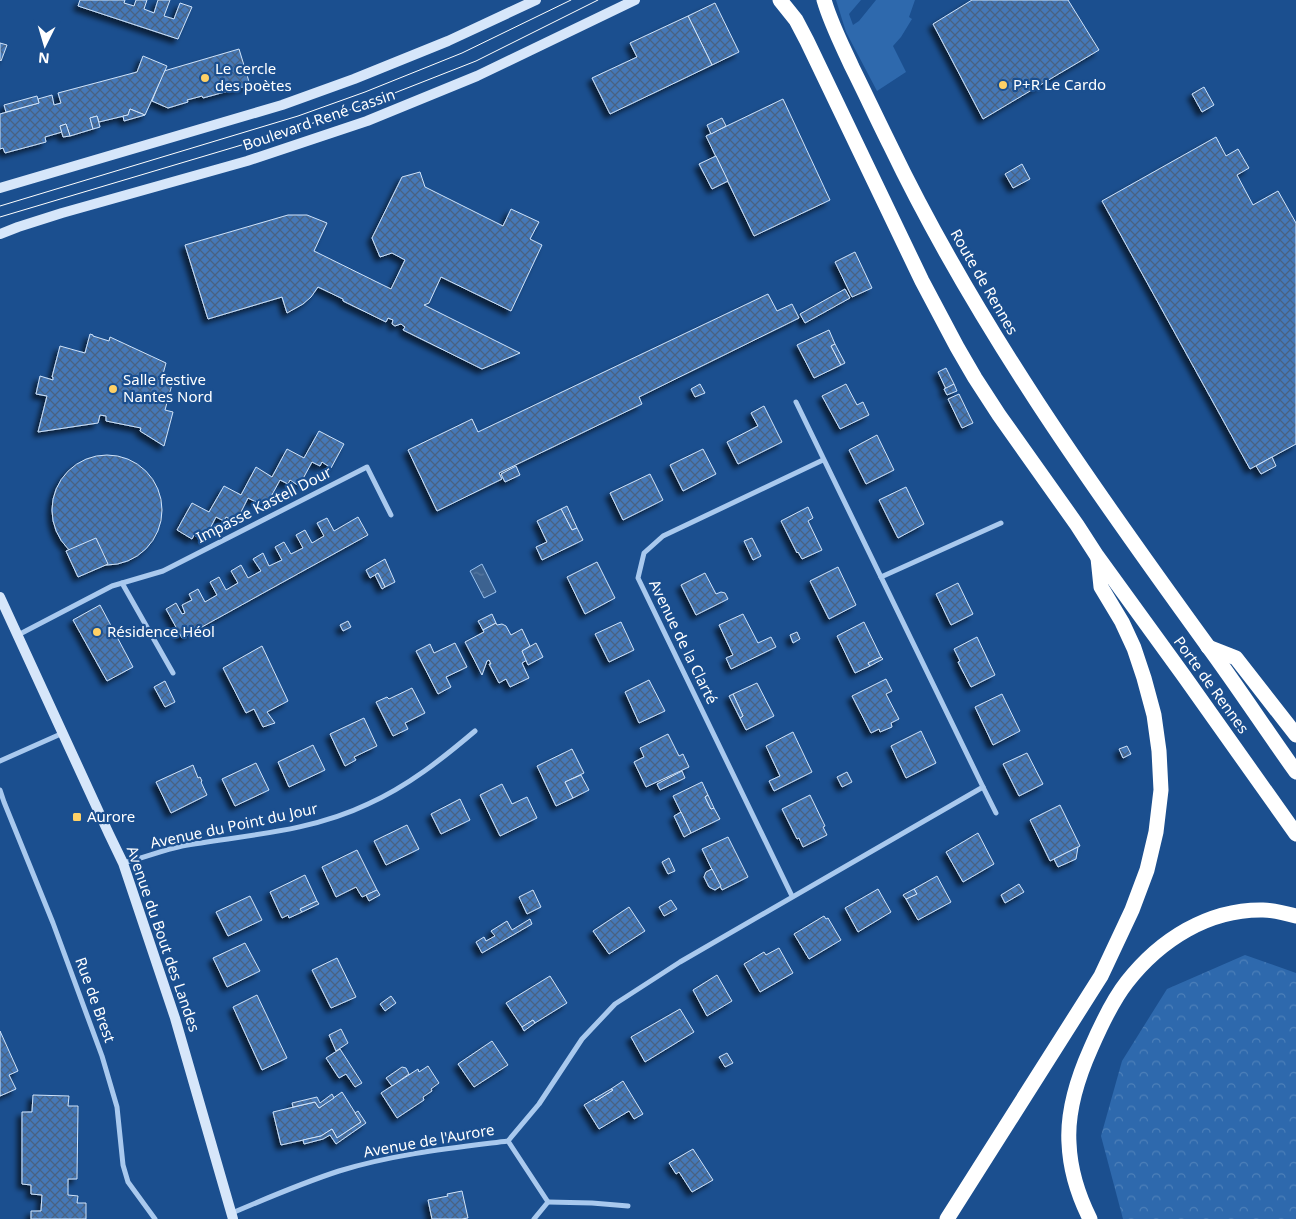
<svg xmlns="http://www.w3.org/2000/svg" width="1296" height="1219" font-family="'Noto Sans',sans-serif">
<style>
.green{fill:#2e69ad}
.forest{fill:url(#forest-crowns)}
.water{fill:url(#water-ripples);stroke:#9cc4f0}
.building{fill:url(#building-cross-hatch);stroke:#cfe3fa;filter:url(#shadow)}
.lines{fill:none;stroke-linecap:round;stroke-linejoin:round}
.street{stroke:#a9c9ee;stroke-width:5}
.secondary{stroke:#d6e6fa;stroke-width:10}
.highway{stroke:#fff;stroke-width:15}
.tram{stroke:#fff;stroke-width:1}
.poi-dot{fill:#ffd166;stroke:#1b4f8f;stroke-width:2}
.labels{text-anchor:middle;stroke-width:4.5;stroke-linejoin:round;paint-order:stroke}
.poi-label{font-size:15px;fill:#fff;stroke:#1b4f8f;text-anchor:start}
.street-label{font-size:15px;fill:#fff;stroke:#1b4f8f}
</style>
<defs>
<pattern id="forest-crowns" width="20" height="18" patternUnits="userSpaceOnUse" patternTransform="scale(1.25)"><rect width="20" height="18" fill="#2e69ad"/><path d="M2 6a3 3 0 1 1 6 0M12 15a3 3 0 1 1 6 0" fill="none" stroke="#4d80b9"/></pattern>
<pattern id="water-ripples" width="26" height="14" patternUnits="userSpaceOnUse" patternTransform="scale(1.25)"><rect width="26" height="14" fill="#3c6290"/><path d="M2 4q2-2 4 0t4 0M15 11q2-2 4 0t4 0" fill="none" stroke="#597aa1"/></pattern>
<pattern id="building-cross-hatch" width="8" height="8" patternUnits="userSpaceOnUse" patternTransform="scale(1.25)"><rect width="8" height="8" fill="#4478b7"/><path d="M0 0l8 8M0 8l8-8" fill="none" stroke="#486282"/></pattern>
<filter id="shadow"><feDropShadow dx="-4.5" dy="4.5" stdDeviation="2.5" flood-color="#0009"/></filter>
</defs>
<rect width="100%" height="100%" fill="#1b4f8f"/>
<polygon class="green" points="836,0 861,0 849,14 853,25 859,21 876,0 915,0 909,17 912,19 901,37 893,46 906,72 877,91 846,32"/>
<polygon class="forest" points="1245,955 1296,973 1296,1219 1123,1219 1101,1136 1122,1061 1167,989"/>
<polygon class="water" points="482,564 496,592 484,598 470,571"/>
<g class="building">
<polygon points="80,0 125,0 124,3 134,6 136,0 147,0 144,9 154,13 158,0 170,0 164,16 174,19 180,3 192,7 178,39 78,6"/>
<polygon points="972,0 1068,0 1099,50 983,119 933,24"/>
<polygon points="715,3 739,52 712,65 688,16"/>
<polygon points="688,16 712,65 610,114 592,78 637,57 630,43"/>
<polygon points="0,43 7,45 1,61 0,60"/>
<polygon points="239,49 250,85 203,98 202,96 187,100 188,102 168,108 152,101 164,71"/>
<polygon points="143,56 167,66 145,115 130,109 128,115 99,122 97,116 90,118 93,129 70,136 66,124 60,126 62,132 45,137 46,142 5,153 3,148 0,149 0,114 39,103 38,99 52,95 54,105 61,103 58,93 137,72"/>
<polygon points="1204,87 1214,105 1202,112 1192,94"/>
<polygon points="37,96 39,103 6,112 4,105"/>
<polygon points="783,99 830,200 754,236 706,136"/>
<polygon points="130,109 145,115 124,121 123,116 128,115"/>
<polygon points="97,116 100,127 93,129 90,118"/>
<polygon points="722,118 726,126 711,134 707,125"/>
<polygon points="66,124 70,136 63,137 60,126"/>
<polygon points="1216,137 1226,156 1238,149 1249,168 1237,175 1253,205 1278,191 1296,223 1296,444 1250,469 1102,201"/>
<polygon points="716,156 728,181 712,189 699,164"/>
<polygon points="1022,164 1030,179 1013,188 1005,174"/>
<polygon points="420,172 425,187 503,226 511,209 539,222 530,239 542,245 511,311 441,277 429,303 424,305 520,353 482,369 403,330 405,327 401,324 395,326 392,324 393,320 388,318 386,322 343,301 343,299 318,287 311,297 303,304 287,313 282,297 208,319 185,245 288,215 307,215 327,223 314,251 391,289 405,260 392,253 380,257 372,238 402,177"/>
<polygon points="855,252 872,288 852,297 835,262"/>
<polygon points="845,289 850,298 805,323 800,314"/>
<polygon points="768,294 777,311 792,304 799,318 639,397 642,404 499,473 502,479 437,511 408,450 472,419 478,432"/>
<polygon points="829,330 835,344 831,346 841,365 814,378 797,345"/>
<polygon points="90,334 93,335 93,336 109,341 110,337 166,363 163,374 174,377 165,410 173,412 164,446 140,431 141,428 106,421 106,416 100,415 98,423 38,432 47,396 36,394 40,376 53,380 53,377 52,377 60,346 85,353"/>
<polygon points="835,344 845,363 841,365 831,346"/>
<polygon points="946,368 954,384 946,389 938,372"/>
<polygon points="700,384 705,393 695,397 691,389"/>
<polygon points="846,384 857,405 863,402 869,415 840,429 822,396"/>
<polygon points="954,384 957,391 947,395 944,389"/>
<polygon points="959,394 973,423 962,428 948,399"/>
<polygon points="764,406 782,442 738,464 727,442 758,426 751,413"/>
<polygon points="319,431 344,444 331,468 322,462 320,466 312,462 299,486 290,480 288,484 280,480 267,504 258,499 256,502 248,498 236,522 226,517 224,521 216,517 204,540 194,535 192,539 177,530 192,503 209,512 224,486 241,495 256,467 272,477 287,449 304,458"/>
<polygon points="877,435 894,470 866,484 849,450"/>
<polygon points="703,449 716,474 683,491 670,465"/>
<circle cx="107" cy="510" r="55"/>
<polygon points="1272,457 1276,466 1261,474 1256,466"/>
<polygon points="516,466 520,475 505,482 501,474"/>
<polygon points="650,474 663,500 623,520 610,493"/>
<polygon points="906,487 924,524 898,538 879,500"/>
<polygon points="567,506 577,528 572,530 561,509"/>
<polygon points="808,507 813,518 808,521 822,550 802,559 798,552 797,553 781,521"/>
<polygon points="561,509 572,530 577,528 583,540 542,560 536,547 547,542 537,521"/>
<polygon points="358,517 368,535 182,638 166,609 176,603 182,614 185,613 182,605 192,600 189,594 198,589 205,602 217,595 210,582 219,577 226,590 238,583 231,571 241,565 248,578 261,571 253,559 263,553 269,566 282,560 275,547 284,542 291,554 303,548 296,535 305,530 312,543 324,536 317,523 327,518 334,531"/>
<polygon points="96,538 108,564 78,577 66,551"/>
<polygon points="752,538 761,556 753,560 744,541"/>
<polygon points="385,559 395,582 385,587 378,573 370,578 366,570"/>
<polygon points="597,562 615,598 585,614 567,577"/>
<polygon points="838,567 856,605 829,619 810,581"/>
<polygon points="378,573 385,587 382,589 375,575"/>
<polygon points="705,573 716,594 721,592 725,593 728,599 696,615 681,585"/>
<polygon points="958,583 973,614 951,625 936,594"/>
<polygon points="100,605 133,667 107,681 73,620"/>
<polygon points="492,614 496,623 483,630 478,621"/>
<polygon points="743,614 758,643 771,637 776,647 731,669 726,658 733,655 719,625"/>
<polygon points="348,621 351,627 343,631 340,625"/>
<polygon points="621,622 634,650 609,662 595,634"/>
<polygon points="864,622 881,657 868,663 870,666 855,673 837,636"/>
<polygon points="496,623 497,625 502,624 506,626 511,635 522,629 530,646 522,651 527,660 522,663 529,678 510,687 506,679 499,683 489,664 491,664 489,660 487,661 482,675 465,642 484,632 483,630"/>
<polygon points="797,632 800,639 793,643 790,635"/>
<polygon points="977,637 995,675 971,687 958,662 960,661 954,649"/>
<polygon points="455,643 467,667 446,677 451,687 438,694 416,651 430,644 434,653"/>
<polygon points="536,643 543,657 528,665 522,651"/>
<polygon points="262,646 288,701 267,712 275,723 263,727 254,709 246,713 223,668"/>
<polygon points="881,657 883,659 870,666 868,663"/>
<polygon points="886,679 892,691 886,694 899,719 891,723 892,727 880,732 879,729 871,733 852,696"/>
<polygon points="649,680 665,711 639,723 625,692"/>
<polygon points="165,681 175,702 165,707 154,687"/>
<polygon points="757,683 774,716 746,730 740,718 743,716 733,694"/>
<polygon points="412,688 425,713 405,723 408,729 393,736 376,702 387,697 389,699"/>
<polygon points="733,694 743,716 740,718 729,696"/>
<polygon points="1002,694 1020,731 993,745 975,707"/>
<polygon points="364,718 377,746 354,757 356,760 345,766 330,734"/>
<polygon points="921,731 936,763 906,778 891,746"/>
<polygon points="793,732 812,772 774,791 769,781 780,776 766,746"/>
<polygon points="668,734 679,756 683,754 689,767 646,787 634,762 644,757 640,748"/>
<polygon points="313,745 325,770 289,787 278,762"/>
<polygon points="1127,746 1131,754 1123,758 1119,749"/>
<polygon points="572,749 584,773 565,782 573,798 556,806 537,766"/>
<polygon points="1027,753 1043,784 1019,796 1003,764"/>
<polygon points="256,763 269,790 235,806 222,779"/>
<polygon points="193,765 198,778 200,777 202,781 201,782 207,795 171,813 156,782"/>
<polygon points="682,771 685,778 660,790 657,784"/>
<polygon points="847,772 852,782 842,787 837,777"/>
<polygon points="581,775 589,790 573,798 565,782"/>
<polygon points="702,782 708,795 705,797 711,809 714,808 720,819 691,833 673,796"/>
<polygon points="502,784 512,804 527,797 537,818 500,836 480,795"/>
<polygon points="708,795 714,808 711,809 705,797"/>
<polygon points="810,795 825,826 823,827 827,835 803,847 799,838 797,839 782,809"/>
<polygon points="460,799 470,820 441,834 431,814"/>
<polygon points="1060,805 1080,846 1050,861 1030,820"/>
<polygon points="681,812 691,833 684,837 674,816"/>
<polygon points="407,825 419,849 386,865 374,841"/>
<polygon points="978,833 994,864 963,882 946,852"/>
<polygon points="728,837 748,877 722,890 702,849"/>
<polygon points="1078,847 1076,859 1058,867 1054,859"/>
<polygon points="357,850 377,890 362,897 356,887 336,897 322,867"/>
<polygon points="669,858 675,871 668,874 662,862"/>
<polygon points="712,869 721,886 715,890 709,887 704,877 706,872"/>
<polygon points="305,875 317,901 300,909 302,912 289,918 288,915 282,918 270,892"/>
<polygon points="937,876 951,902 918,920 906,899 917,894 914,889"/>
<polygon points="1019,884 1024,892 1005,903 1001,895"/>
<polygon points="878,889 891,912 858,932 845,908"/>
<polygon points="914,889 917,894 906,899 903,895"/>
<polygon points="377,890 380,895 369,901 366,895"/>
<polygon points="533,890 541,907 527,914 519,897"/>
<polygon points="250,896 262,920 228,936 216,912"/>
<polygon points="671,900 677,909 664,916 659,907"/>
<polygon points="317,901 319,904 302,912 300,909"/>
<polygon points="629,907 645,931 609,954 593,931"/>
<polygon points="824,916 826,919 828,918 841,940 809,959 794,934"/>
<polygon points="530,919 532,924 482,953 476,942 484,937 486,941 495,936 491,931 507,921 512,930"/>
<polygon points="245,943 260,971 227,987 213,958"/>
<polygon points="779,948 793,973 760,992 744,964 764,952 766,955"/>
<polygon points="337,958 356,997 331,1008 312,970"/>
<polygon points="717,975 732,1001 707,1016 693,990"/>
<polygon points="550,976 567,1003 535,1023 533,1020 522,1027 506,1003"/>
<polygon points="257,995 287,1058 262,1070 233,1007"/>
<polygon points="391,996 396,1003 385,1011 380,1004"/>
<polygon points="680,1009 694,1032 645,1062 631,1037"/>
<polygon points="533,1020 535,1023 524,1031 522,1027"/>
<polygon points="341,1029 348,1043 336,1051 329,1035"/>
<polygon points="0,1031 18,1071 9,1075 16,1089 0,1096"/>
<polygon points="492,1041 508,1065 474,1087 458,1064"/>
<polygon points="340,1049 362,1083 355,1087 346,1074 339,1078 326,1058"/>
<polygon points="727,1053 733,1063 725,1067 719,1057"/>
<polygon points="428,1066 439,1083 431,1089 432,1091 423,1097 424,1100 397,1118 381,1093 418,1069 419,1072"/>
<polygon points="402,1067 406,1068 409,1074 392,1086 386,1078"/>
<polygon points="623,1081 643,1114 634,1119 629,1111 599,1129 584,1105 594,1099 596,1101 613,1090 611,1089"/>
<polygon points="611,1089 613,1090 596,1101 594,1099"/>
<polygon points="342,1092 361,1122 337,1138 332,1129 321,1136 281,1145 273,1112 315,1102 319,1108"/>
<polygon points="332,1094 334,1098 319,1108 315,1102 293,1107 292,1103 317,1097 320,1103"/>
<polygon points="33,1095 69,1096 68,1106 78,1106 77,1179 68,1179 68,1195 78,1196 77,1203 86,1203 86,1219 31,1219 31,1211 41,1211 42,1195 31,1194 31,1185 22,1184 22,1112 32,1112"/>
<polygon points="358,1111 366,1123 336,1144 330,1135 323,1139 304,1144 303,1140 321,1136 332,1129 337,1138 361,1122 355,1113"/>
<polygon points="693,1149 713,1180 692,1192 679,1172 676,1174 669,1163"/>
<polygon points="462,1191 468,1218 462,1219 432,1219 428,1200 448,1196 447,1194"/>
</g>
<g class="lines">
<g class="street">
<polyline points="796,402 983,787"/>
<polyline points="881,577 1001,523"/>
<polyline points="122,583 173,673"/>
<polyline points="18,635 112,586 163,571 367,467 391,515"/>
<polyline points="0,761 63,733"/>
<polyline points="0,790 4,802 53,923 102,1056 117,1107 123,1165 128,1182 155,1219"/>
<path d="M 123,863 C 143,858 163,850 182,846 C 245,835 310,832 368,804 C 408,786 442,759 475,731"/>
<polyline points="792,896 638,578 644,553 663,536 823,460"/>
<polyline points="508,1141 548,1202 534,1219"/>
<polyline points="548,1202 592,1203 628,1206"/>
<path d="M 232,1213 C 267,1198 302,1183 339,1171 C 394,1154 452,1148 508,1141 L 539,1104 L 582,1039 L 615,1004 L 680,962 L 983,787 L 996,813"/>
</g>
<g class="secondary">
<polyline points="0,188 282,105 354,79 448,41 536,0"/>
<polyline points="0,234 18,227 62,213 247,161 367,121 477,76 635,0"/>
<polyline points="0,597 109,834 123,863 175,1018 233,1219"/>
</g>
<g class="highway">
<polyline points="780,0 796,20 807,41 922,281 957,347 975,378 999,415 1077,525 1097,556 1184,676 1296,834"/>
<path d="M 824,0 C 831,24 842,45 852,67 C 865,93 877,119 890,145 C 976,324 1091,485 1207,645 C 1238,687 1266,730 1296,772"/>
<polyline points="1208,647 1236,658 1296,735"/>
<polyline points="947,1219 1101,976 1132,910 1147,870 1156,832 1161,790 1159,751 1154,715 1144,678 1134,648 1122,622 1101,587 1098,558"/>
<path d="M 1090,1219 C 1078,1195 1070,1169 1069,1143 C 1067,1111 1078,1077 1091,1048 C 1101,1025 1112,1001 1127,982 C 1160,940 1208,909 1263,910 C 1274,910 1285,913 1296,916"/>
</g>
<g class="tram">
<polyline points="0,206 298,116 365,92 462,53 571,0"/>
<polyline points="0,217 302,127 369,103 476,61 598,0"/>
</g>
</g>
<g class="poi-dot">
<circle cx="205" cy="78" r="5"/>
<circle cx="1003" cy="85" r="5"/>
<circle cx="113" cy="389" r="5"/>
<circle cx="97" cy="632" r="5"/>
<rect x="72" y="812" width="10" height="10" rx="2.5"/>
</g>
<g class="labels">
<g class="poi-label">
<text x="215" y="74">Le cercle<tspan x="215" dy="17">des poètes</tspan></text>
<text x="1013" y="90">P+R Le Cardo</text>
<text x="123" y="385">Salle festive<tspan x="123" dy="17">Nantes Nord</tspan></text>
<text x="107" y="637">Résidence Héol</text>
<text x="87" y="822">Aurore</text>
</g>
<g class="street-label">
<text transform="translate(319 120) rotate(-19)" y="5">Boulevard René Cassin</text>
<text transform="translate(984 282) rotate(60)" y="5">Route de Rennes</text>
<text transform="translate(264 505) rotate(-27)" y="5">Impasse Kastell Dour</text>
<text transform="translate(683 642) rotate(64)" y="5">Avenue de la Clarté</text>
<text transform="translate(1211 685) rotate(54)" y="5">Porte de Rennes</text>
<text transform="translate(234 826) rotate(-12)" y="5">Avenue du Point du Jour</text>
<text transform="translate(163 939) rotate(71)" y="5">Avenue du Bout des Landes</text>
<text transform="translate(95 1000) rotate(70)" y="5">Rue de Brest</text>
<text transform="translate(429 1141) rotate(-10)" y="5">Avenue de l'Aurore</text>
</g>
</g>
<g transform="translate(45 45) rotate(185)" stroke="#1b4f8f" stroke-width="4" paint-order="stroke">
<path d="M0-4L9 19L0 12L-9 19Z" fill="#ffffff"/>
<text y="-8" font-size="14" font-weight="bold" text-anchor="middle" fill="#ffffff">N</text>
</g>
</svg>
